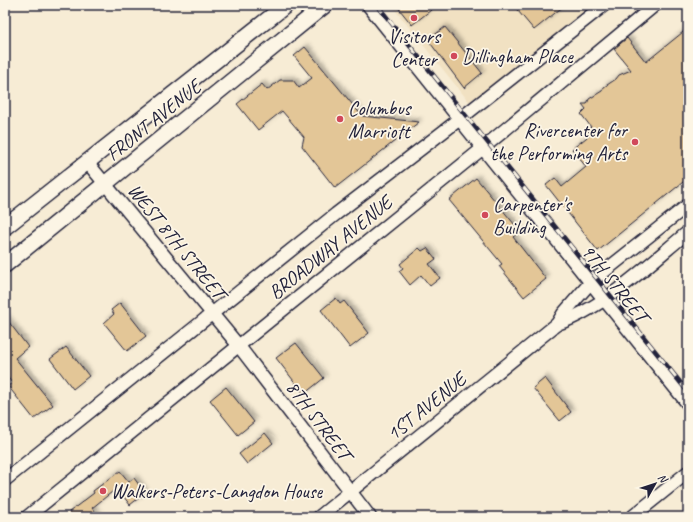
<svg xmlns="http://www.w3.org/2000/svg" width="693" height="522" font-family="Caveat,sans-serif">
<style>
.built{fill:#f1e1c2}
.building{fill:#e3c697;stroke:#22223b;filter:url(#shadow)}
.lines{fill:none;stroke-linecap:round;stroke-linejoin:round}
.minor-casing{stroke:#22223b;stroke-width:15}
.tertiary-casing{stroke:#22223b;stroke-width:18}
.minor{stroke:#fcf5e5;stroke-width:12}
.tertiary{stroke:#fcf5e5;stroke-width:15}
.rail-casing{stroke:#22223b;stroke-width:4.5}
.rail{stroke:#fcf5e5;stroke-width:3;stroke-dasharray:9;stroke-linecap:butt}
.poi-dot{fill:#d1495b;stroke:#fcf5e5;stroke-width:1.5}
.labels{text-anchor:middle;stroke-width:3.5;stroke-linejoin:round;paint-order:stroke}
.poi-label{font-size:20px;fill:#22223b;stroke:#fcf5e5;text-anchor:start}
.street-label{font-size:20px;fill:#22223b;stroke:#fcf5e5}
</style>
<defs>
<filter id="shadow"><feDropShadow dx="3" dy="-3" stdDeviation="2" flood-color="#0004"/></filter>
</defs>
<rect width="100%" height="100%" fill="#f7ecd5"/>
<filter id="ink" filterUnits="userSpaceOnUse"><feTurbulence type="fractalNoise" baseFrequency=".025" numOctaves="2"/><feDisplacementMap in="SourceGraphic" scale="8" xChannelSelector="R" yChannelSelector="G"/><feConvolveMatrix kernelMatrix="1 2 1 2 8 2 1 2 1" color-interpolation-filters="sRGB"/></filter>
<g filter="url(#ink)">
<polygon class="built" points="391,5 593,5 470,103"/>
<g class="building">
<polygon points="396,5 427,5 431,10 412,25"/>
<polygon points="513,5 565,5 534,30"/>
<polygon points="445,27 482,73 464,88 428,40"/>
<polygon points="688,28 688,178 598,251 546,185 555,178 562,187 586,167 572,149 591,134 587,130 591,127 581,114 586,109 582,104 587,104 589,99 602,91 604,87 616,79 619,75 631,70 614,49 627,38 646,62"/>
<polygon points="305,47 362,116 419,122 335,188 302,146 304,137 282,111 258,130 237,104 262,84 267,90 280,80 293,80 299,88 312,78 294,56"/>
<polygon points="476,178 520,231 513,237 546,279 524,297 499,266 502,264 449,200"/>
<polygon points="419,248 422,251 427,248 436,259 429,264 440,278 430,286 421,275 410,285 399,271 403,268 400,264"/>
<polygon points="336,298 340,304 344,301 369,333 350,348 321,310"/>
<polygon points="120,303 146,336 127,351 104,323 114,314 111,310"/>
<polygon points="5,317 28,347 15,358 53,405 34,419 8,386 12,383 5,374"/>
<polygon points="296,343 324,378 304,394 276,358"/>
<polygon points="66,347 89,376 73,389 50,359"/>
<polygon points="545,378 571,412 560,421 533,388"/>
<polygon points="226,387 254,422 238,435 210,400"/>
<polygon points="265,433 273,443 247,464 239,454"/>
<polygon points="120,471 129,482 134,478 145,493 130,505 117,488 92,508 99,517 73,517 69,512 94,493 93,491"/>
</g>
<g class="lines">
<defs>
<g id="minor">
<polyline points="368,5 688,404"/>
<polyline points="87,162 238,345 370,517"/>
<path d="M 557,324 C 604,308 649,264 688,232"/>
<polyline points="5,480 336,214 465,115 604,5"/>
<polyline points="27,517 483,148 655,5"/>
<polyline points="319,517 557,324 563,314 591,282 688,205"/>
<polyline points="632,517 688,472"/>
</g>
<g id="tertiary">
<polyline points="5,227 286,5"/>
<polyline points="5,265 325,5"/>
</g>
</defs>
<use href="#minor" class="minor-casing"/>
<use href="#tertiary" class="tertiary-casing"/>
<use href="#minor" class="minor"/>
<use href="#tertiary" class="tertiary"/>
<defs>
<polyline id="rail" points="377,5 688,392"/>
</defs>
<use href="#rail" class="rail-casing"/>
<use href="#rail" class="rail"/>
</g>
</g>
<g class="poi-dot">
<circle cx="414" cy="18" r="4"/>
<circle cx="454" cy="56" r="4"/>
<circle cx="340" cy="119" r="4"/>
<circle cx="635" cy="142" r="4"/>
<circle cx="485" cy="215" r="4"/>
<circle cx="103" cy="491" r="4"/>
</g>
<g class="labels">
<g class="poi-label">
<text x="414" y="43" text-anchor="middle">Visitors<tspan x="414" dy="23">Center</tspan></text>
<text x="462" y="63">Dillingham Place</text>
<text x="348" y="115">Columbus<tspan x="348" dy="23">Marriott</tspan></text>
<text x="627" y="137" text-anchor="end">Rivercenter for<tspan x="627" dy="23">the Performing Arts</tspan></text>
<text x="493" y="211">Carpenter's<tspan x="493" dy="23">Building</tspan></text>
<text x="111" y="498">Walkers-Peters-Langdon House</text>
</g>
<g class="street-label">
<text transform="translate(153 120) rotate(-39)" y="7">FRONT AVENUE</text>
<text transform="translate(177 241) rotate(51)" y="7">WEST 8TH STREET</text>
<text transform="translate(330 247) rotate(-39)" y="7">BROADWAY AVENUE</text>
<text transform="translate(615 283) rotate(51)" y="7">9TH STREET</text>
<text transform="translate(426 406) rotate(-39)" y="7">1ST AVENUE</text>
<text transform="translate(319 420) rotate(53)" y="7">8TH STREET</text>
</g>
</g>
<rect width="693" height="522" fill="none" stroke="#fcf5e5" stroke-width="20"/>
<rect x="10" y="10" width="673" height="502" fill="none" stroke="#22223b" stroke-width="1.5" filter="url(#ink)"/>
<g transform="translate(655 484) rotate(51)" stroke="#fcf5e5" stroke-width="3" paint-order="stroke">
<path d="M0-3L7 15L0 10L-7 15Z" fill="#22223b"/>
<text y="-6" font-size="11" font-weight="bold" text-anchor="middle" fill="#22223b">N</text>
</g>
</svg>
